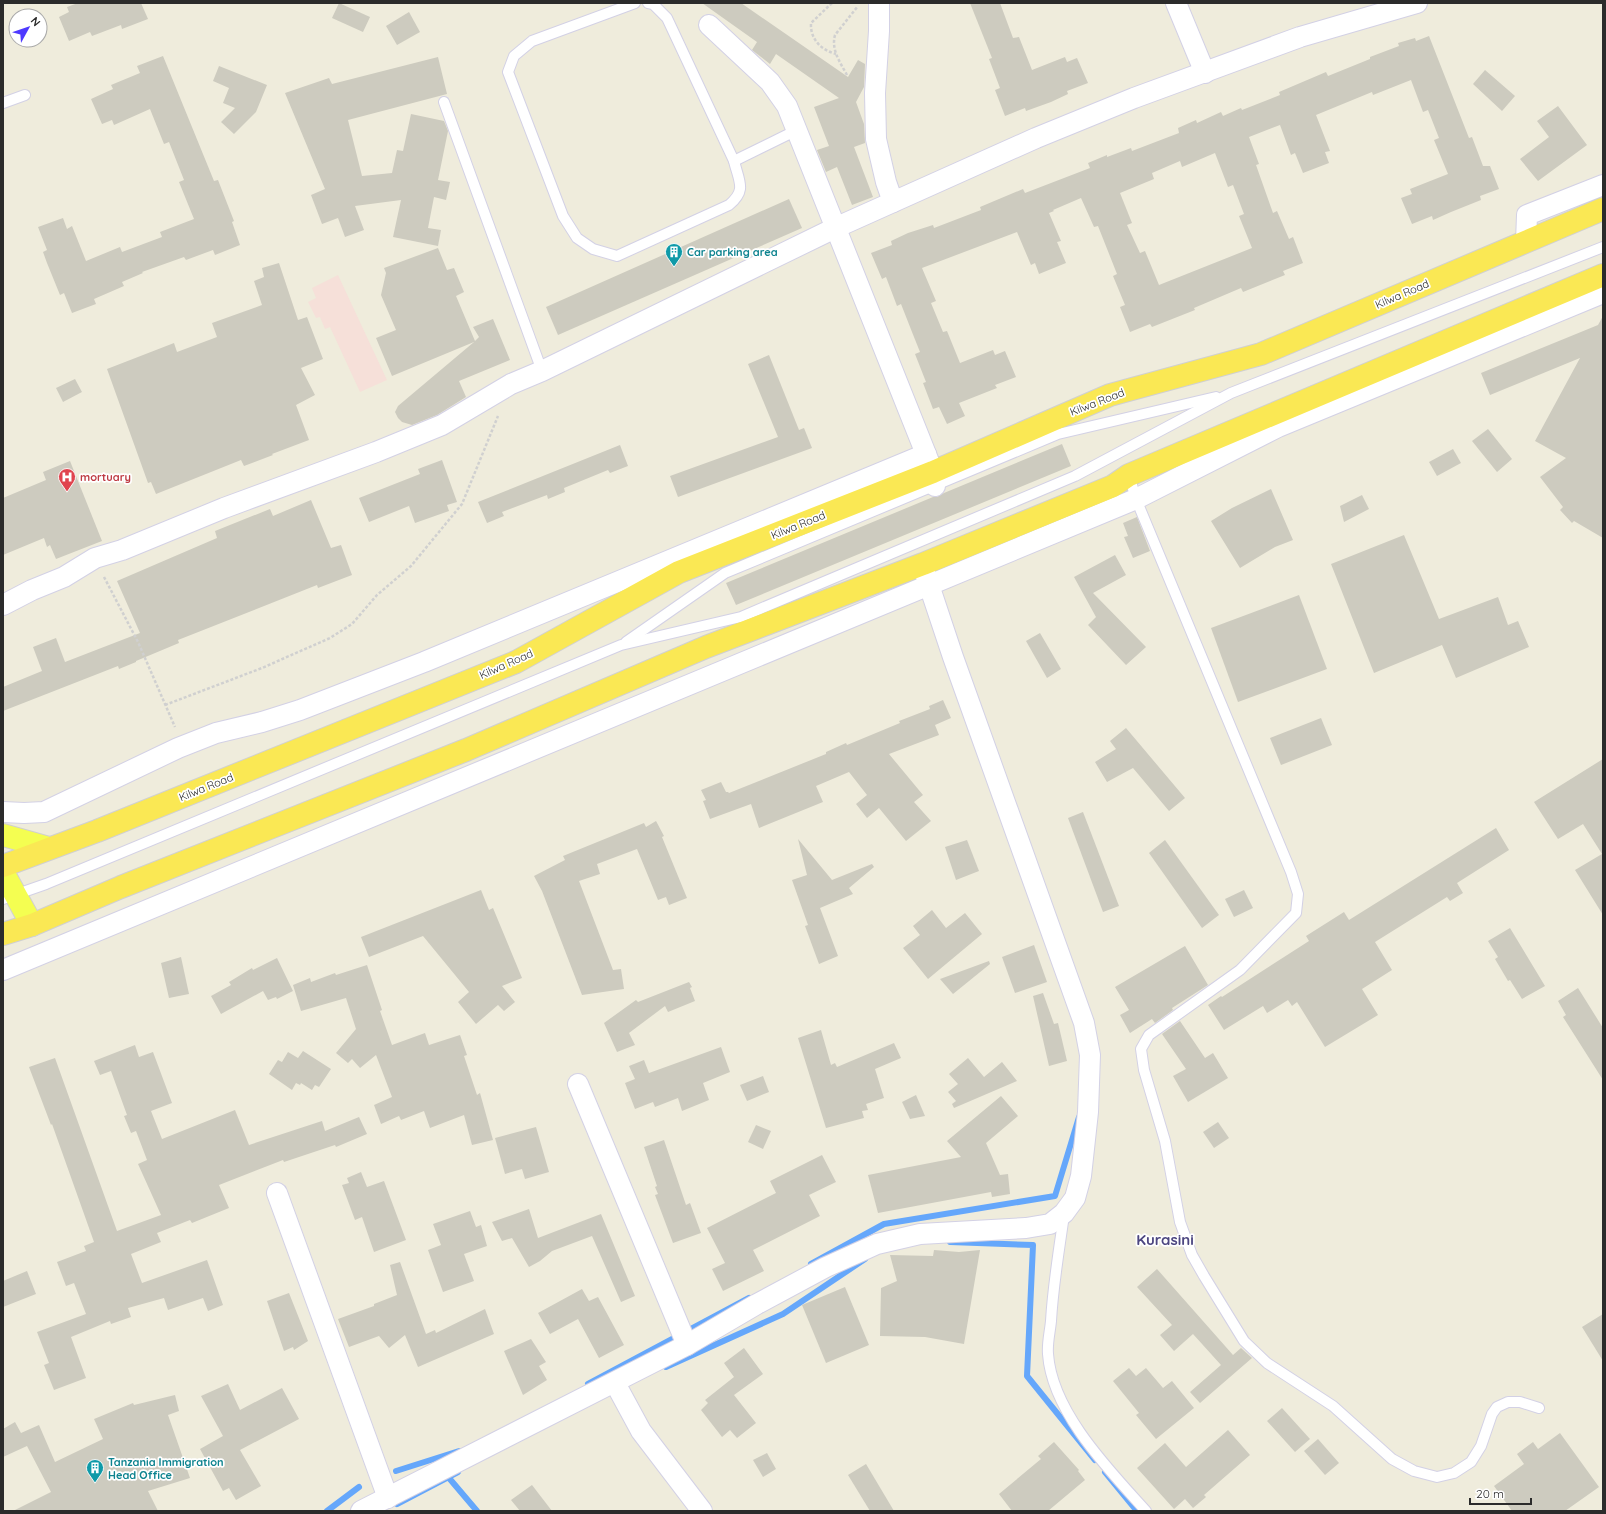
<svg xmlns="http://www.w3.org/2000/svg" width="1606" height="1514" font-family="Quicksand,sans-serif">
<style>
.medical{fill:#f6e0d9}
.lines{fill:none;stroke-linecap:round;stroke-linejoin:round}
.stream{stroke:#65a7fb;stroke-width:6}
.building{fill:#cdcbbf;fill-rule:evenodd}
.service-casing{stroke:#d3d1e5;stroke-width:12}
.minor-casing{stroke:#d3d1e5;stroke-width:22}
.primary-casing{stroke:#d0d0d0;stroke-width:24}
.trunk-casing{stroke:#d0d0d0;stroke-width:24}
.path{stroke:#d0d0d0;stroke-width:2.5;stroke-dasharray:3 2;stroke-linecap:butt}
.service{stroke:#fff;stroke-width:10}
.minor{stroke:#fff;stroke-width:20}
.primary{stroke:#f4fe51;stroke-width:22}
.trunk{stroke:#fae854;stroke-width:22}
.labels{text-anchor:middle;stroke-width:3.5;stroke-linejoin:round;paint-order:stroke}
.culture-label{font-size:11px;font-weight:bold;fill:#0d838f;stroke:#fff;text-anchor:start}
.street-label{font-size:11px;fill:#2b2b2b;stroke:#fff}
.health-label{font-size:11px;font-weight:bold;fill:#be3a42;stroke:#fff;text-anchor:start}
.district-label{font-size:15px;font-weight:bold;fill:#4d4781;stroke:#fff}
</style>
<rect width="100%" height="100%" fill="#efecdc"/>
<polygon class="medical" points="338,275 387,380 360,392 330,327 325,329 320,317 316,318 308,302 316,298 312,288"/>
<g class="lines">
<g class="stream">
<polyline points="950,1242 1033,1245 1027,1376 1095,1460"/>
<polyline points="811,1264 884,1224 1055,1196 1079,1117"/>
<polyline points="666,1367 783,1314 865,1259"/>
<polyline points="588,1384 749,1298"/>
<polyline points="396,1471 459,1451"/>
<polyline points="1105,1472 1137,1511"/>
<polyline points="449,1478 477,1511"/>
<polyline points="397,1504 458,1472"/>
<polyline points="327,1511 359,1487"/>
</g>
</g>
<g class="building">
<polygon points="78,3 141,3 148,19 122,29 121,25 92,36 90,32 69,41 59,17 69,12 67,7"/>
<polygon points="339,3 370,17 363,32 332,18"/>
<polygon points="702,3 741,3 848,77 858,60 865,64 864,87 856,102 864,124 865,143 854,147 873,197 852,205 837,167 826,172 817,150 829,146 814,107 839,98 776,54 770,64 752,50 757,42"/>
<polygon points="970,3 1000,3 1013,38 1019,37 1032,70 1065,57 1067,62 1077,58 1088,83 1067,91 1068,94 1051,102 1026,111 1025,108 1005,116 995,90 1000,88 989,59 992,58"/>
<polygon points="409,12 420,32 397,45 386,26"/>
<path d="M 1429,36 L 1469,138 L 1472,137 L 1483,166 L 1490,166 L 1499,189 L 1480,196 L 1481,200 L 1451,212 L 1433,220 L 1432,216 L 1412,224 L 1401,198 L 1412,194 L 1410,189 L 1448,174 L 1434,140 L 1439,138 L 1428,110 L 1423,112 L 1411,80 L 1373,95 L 1372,92 L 1316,115 L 1330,151 L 1325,152 L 1329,163 L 1303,173 L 1295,153 L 1291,155 L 1280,125 L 1249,137 L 1259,164 L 1256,165 L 1273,213 L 1277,211 L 1289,239 L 1293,237 L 1303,263 L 1283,271 L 1285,275 L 1243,292 L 1241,288 L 1194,308 L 1195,310 L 1152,327 L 1150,324 L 1130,332 L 1120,307 L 1125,305 L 1113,276 L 1117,274 L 1098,226 L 1094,227 L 1081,198 L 1053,210 L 1054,211 L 1049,213 L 1061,241 L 1057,242 L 1066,263 L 1039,274 L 1035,263 L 1031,265 L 1017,232 L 922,268 L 936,301 L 931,303 L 943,332 L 947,331 L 960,363 L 993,350 L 995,355 L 1005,351 L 1016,377 L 995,385 L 997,388 L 959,403 L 965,416 L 947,424 L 939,407 L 933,409 L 923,383 L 926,382 L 915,354 L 920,352 L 912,332 L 901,304 L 897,306 L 886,277 L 882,279 L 871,253 L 892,245 L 891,241 L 908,233 L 933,225 L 934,228 L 981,210 L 980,207 L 1023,189 L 1025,193 L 1090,168 L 1088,163 L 1107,155 L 1107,157 L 1131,148 L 1132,151 L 1179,133 L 1178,128 L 1196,120 L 1197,123 L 1221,112 L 1223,116 L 1241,108 L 1242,110 L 1280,95 L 1279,92 L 1326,72 L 1328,76 L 1370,59 L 1370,57 L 1399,46 L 1398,43 L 1415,38 L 1416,41 ZM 1215,153 L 1228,187 L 1233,185 L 1244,214 L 1239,216 L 1252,248 L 1159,285 L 1145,251 L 1140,253 L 1127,225 L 1132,223 L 1120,193 L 1154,179 L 1152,173 L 1180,161 L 1182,167 Z"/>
<polygon points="163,56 214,181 218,180 234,221 232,222 240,245 215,255 213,250 186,260 184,257 142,272 143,273 122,282 124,286 94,299 96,304 72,313 64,293 60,295 47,263 43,252 47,250 38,227 63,218 67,229 72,226 86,261 120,247 122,252 162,237 160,232 194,219 179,182 184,180 169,142 164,144 150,109 114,125 112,120 102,124 91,99 113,89 111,85 140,73 137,66"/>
<polygon points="438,57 447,94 348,120 362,176 392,173 397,150 403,151 411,114 444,121 448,131 438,180 450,182 446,200 434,197 428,228 441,230 438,246 393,237 401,200 355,206 364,230 345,237 338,218 322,224 311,195 325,189 285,93 329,78 332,84"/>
<polygon points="219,66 267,85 256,112 234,134 221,122 235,108 223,103 229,88 213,81"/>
<polygon points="1485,70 1515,96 1502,111 1473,84"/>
<polygon points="1558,106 1587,145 1538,181 1520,159 1549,137 1537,121"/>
<polygon points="789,199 802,228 558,335 546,307"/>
<polygon points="438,248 447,270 454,268 464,292 456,296 475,341 479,337 473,327 493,319 510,360 459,381 466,397 437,415 412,425 402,422 398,418 395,412 398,406 474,342 392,376 376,338 396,330 381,295 386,273 384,268"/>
<polygon points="279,263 298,320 307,317 323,359 301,368 315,395 296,405 309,440 272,454 273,455 244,466 241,460 156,494 151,482 148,483 107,369 174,343 177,352 217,337 212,323 262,305 254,281 264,277 262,268"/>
<polygon points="1603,316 1603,538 1574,521 1572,523 1560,510 1563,507 1540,477 1566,458 1535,441 1580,358 1490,395 1481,373 1598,325"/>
<polygon points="769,355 799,430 804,428 812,448 678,497 670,476 778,437 748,364"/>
<polygon points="75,379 82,392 63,402 56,388"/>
<polygon points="1488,429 1512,459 1497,472 1472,441"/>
<polygon points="1062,444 1071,466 736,605 726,583 933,497 937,497 944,493"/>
<polygon points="620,445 628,466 610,473 608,470 564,488 565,492 548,499 547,495 502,512 504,516 487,523 478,502"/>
<polygon points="1453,449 1461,463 1437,476 1429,462"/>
<polygon points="442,460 457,502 447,505 449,511 415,523 409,506 369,522 359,498 420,474 418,469"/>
<polygon points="70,461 102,541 56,559 50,545 47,547 44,538 3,555 3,498 46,480 43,472"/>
<polygon points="1271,489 1293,540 1275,547 1240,568 1211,521 1232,508"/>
<polygon points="1362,495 1369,509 1344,522 1340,506"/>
<polygon points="311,500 331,548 341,545 352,575 318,588 317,585 178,640 179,643 136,661 136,662 119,669 118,666 3,711 3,687 42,671 33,647 56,638 65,662 140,633 117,581 217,538 215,531 270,509 273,516"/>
<polygon points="1137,517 1150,551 1133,558 1124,537 1128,536 1123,523"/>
<polygon points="1404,535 1439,619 1498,597 1508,625 1518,621 1529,647 1456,678 1442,645 1374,673 1331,564"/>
<polygon points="1115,555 1126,575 1093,593 1146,647 1126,665 1088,625 1096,617 1074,577"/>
<polygon points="1299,595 1327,669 1238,702 1211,628"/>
<polygon points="1040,633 1061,669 1047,678 1026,641"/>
<polygon points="943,700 951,718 935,725 939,735 889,754 923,795 914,802 931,821 906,841 879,808 867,818 856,804 867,795 849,772 816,786 823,802 759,828 751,804 710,819 703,801 706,800 701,790 721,782 726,792 728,792 729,793 826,754 826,752 846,743 847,745 900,723 899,721 930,709 929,706"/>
<polygon points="1321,718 1332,745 1281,765 1270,738"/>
<polygon points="1126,728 1185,798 1169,811 1133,768 1107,782 1095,762 1116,749 1110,741"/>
<polygon points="1603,759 1603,915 1575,870 1602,854 1583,824 1558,839 1534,802"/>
<polygon points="1083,812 1119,906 1103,912 1068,818"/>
<polygon points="656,821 664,836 662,837 687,898 669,905 666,897 658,900 637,849 597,864 600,874 579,881 613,970 621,969 624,989 582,995 542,891 534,876 565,860 563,856 644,823 646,827"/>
<polygon points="1496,828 1509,850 1457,883 1463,893 1450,901 1447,897 1375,942 1392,970 1362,989 1378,1015 1325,1047 1297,1002 1292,1006 1288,1000 1267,1013 1263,1006 1224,1030 1208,1005 1221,996 1222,997 1309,941 1306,936 1344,912 1349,920"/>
<polygon points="798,839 832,880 872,864 874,867 849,888 853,894 820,908 838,956 819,964 805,926 808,925 792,880 807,875"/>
<polygon points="967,840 979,871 956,880 945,847"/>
<polygon points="1165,840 1219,915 1202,928 1149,853"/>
<polygon points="481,890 489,910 493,908 522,978 502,986 515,1002 504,1011 498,1005 476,1024 458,1002 469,992 423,936 369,957 361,937"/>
<polygon points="1244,890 1253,908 1234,917 1225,899"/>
<polygon points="932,910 946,928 965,913 982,934 928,979 903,948 920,935 913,926"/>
<polygon points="1510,928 1545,986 1522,999 1510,980 1508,981 1495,959 1498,957 1488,941"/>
<polygon points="1034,945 1047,982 1015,993 1002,957"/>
<polygon points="1185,946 1208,985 1172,1008 1173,1010 1155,1023 1152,1019 1130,1033 1120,1015 1129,1010 1115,987"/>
<polygon points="181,957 189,994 169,998 161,963"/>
<polygon points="277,958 293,991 277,999 276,997 268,1000 263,991 221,1014 211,996 231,985 229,982 252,968 253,970"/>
<polygon points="989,961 990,964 953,994 940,979"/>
<polygon points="367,965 382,1010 380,1011 392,1045 425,1033 429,1045 460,1035 467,1055 464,1056 477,1095 480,1093 493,1140 472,1145 464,1115 430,1128 424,1111 401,1120 399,1116 381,1124 374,1105 392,1097 376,1055 360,1068 352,1059 348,1063 336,1053 356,1029 346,998 301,1011 293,985 310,978 311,982 335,973 336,975"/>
<polygon points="689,982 692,987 690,988 695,1001 668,1012 665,1006 629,1033 635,1045 617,1052 604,1023 636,1000 638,1002"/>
<polygon points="1578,988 1603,1028 1603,1080 1563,1017 1566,1015 1558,1001"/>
<polygon points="1043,993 1054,1024 1058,1023 1067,1061 1049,1066 1033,996"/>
<polygon points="1180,1021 1205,1058 1213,1053 1228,1078 1188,1102 1173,1076 1186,1069 1162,1034"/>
<polygon points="821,1030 831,1065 835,1063 837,1067 894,1043 901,1058 875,1069 884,1098 866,1104 868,1110 862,1111 864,1118 826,1128 798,1038"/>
<polygon points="135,1045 139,1057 153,1052 172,1103 151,1111 162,1139 235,1110 249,1145 322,1121 325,1131 359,1117 367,1134 336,1147 335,1145 284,1162 283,1160 219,1185 229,1208 192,1223 190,1220 157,1233 161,1242 131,1254 142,1283 207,1260 223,1305 208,1311 203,1298 168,1310 164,1298 128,1308 131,1317 111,1324 110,1321 71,1337 86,1378 54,1390 44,1365 49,1363 37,1332 86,1314 74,1283 66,1286 57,1262 86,1251 84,1246 94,1242 52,1124 51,1125 29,1067 55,1058 117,1231 161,1215 138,1164 147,1160 136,1131 131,1133 124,1116 127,1115 111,1071 100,1075 94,1061"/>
<polygon points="721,1047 730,1072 703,1083 709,1100 682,1111 678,1098 655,1107 653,1102 635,1109 625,1083 635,1079 629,1066 644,1060 649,1073"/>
<polygon points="303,1051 331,1069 319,1087 315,1085 312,1090 301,1083 300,1085 296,1083 292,1090 269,1074 278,1060 282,1062 288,1052 298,1058"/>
<polygon points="968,1058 984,1077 1002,1062 1017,1081 954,1108 952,1104 956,1101 948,1092 958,1084 949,1074"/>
<polygon points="763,1076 769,1092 747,1101 740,1085"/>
<polygon points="916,1095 925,1116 910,1119 902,1102"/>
<polygon points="1001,1096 1018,1116 986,1143 1000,1175 1008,1174 1010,1194 992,1197 991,1192 878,1213 868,1175 961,1157 947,1141"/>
<polygon points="1218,1122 1229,1138 1214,1148 1203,1132"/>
<polygon points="756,1125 771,1131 763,1149 748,1142"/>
<polygon points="536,1127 549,1172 525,1179 522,1169 505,1174 495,1138"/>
<polygon points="664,1140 686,1205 690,1203 701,1233 673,1243 655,1195 658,1194 655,1187 657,1186 644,1147"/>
<polygon points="822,1155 836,1182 809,1195 820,1216 753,1250 764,1271 723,1291 712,1269 725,1263 707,1228 776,1193 770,1181"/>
<polygon points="361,1172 367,1187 384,1181 406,1240 374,1252 362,1217 355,1220 342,1185 349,1183 347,1178"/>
<polygon points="529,1209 538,1238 601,1214 635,1296 621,1302 592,1236 552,1251 540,1261 529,1267 512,1238 502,1241 492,1222"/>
<polygon points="470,1211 476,1227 481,1225 487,1246 464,1254 474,1281 443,1292 428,1250 441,1245 433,1224"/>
<polygon points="934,1250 959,1252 980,1250 964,1344 925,1337 880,1336 881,1288 897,1281 890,1255 933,1256"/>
<polygon points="400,1262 426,1334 435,1330 436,1333 485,1309 494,1334 418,1367 405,1335 389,1348 379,1336 349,1347 338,1319 374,1306 374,1304 397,1295 390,1265"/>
<polygon points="1157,1269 1233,1355 1241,1348 1252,1358 1200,1403 1190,1392 1221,1365 1193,1334 1174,1351 1160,1335 1172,1325 1137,1287"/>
<polygon points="27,1271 36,1294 3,1307 3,1281"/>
<polygon points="845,1287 869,1345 826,1363 802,1305"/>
<polygon points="582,1289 589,1301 598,1297 624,1345 599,1358 578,1319 550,1334 538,1313"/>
<polygon points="289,1293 308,1341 294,1350 293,1347 284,1351 267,1301"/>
<polygon points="1603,1314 1603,1361 1582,1327"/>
<polygon points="531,1339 546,1362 539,1366 547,1380 523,1395 504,1351"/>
<polygon points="744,1348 763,1374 734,1395 756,1423 737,1438 730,1430 722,1437 701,1410 708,1403 705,1400 734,1377 724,1363"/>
<polygon points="1129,1368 1136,1376 1146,1368 1163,1388 1172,1381 1194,1408 1156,1439 1136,1415 1139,1413 1113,1381"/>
<polygon points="228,1384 240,1410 282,1388 299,1419 240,1450 261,1486 236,1500 229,1488 223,1491 200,1449 223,1436 201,1396"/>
<polygon points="175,1395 179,1411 168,1415 190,1478 148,1491 158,1511 13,1511 51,1492 27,1446 3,1457 3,1429 15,1422 21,1433 39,1425 55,1462 103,1439 94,1419 133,1403 134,1405"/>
<polygon points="1282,1408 1310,1439 1295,1452 1267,1421"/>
<polygon points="1228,1430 1250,1455 1204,1495 1206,1497 1193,1508 1185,1499 1174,1509 1137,1468 1165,1443 1186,1467"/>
<polygon points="1560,1433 1599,1487 1565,1511 1512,1511 1494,1486 1524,1464 1517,1454 1533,1442 1538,1449"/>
<polygon points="1318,1439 1339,1463 1325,1475 1304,1451"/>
<polygon points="1054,1442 1079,1470 1078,1471 1085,1480 1048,1511 1012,1511 999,1494 1041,1459 1038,1456"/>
<polygon points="767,1453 776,1469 763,1477 753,1460"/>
<polygon points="866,1464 894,1511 870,1511 848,1475"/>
<polygon points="532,1485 552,1511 520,1511 511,1500"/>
</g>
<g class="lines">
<defs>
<g id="service">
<path d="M 635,3 L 532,41 L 514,56 L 508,72 L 563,216 L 577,238 L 593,249 L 617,256 L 729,205 C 747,190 739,182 734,161 L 797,130"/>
<polyline points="648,3 653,4 667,18 734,161"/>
<polyline points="444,102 542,371"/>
<polyline points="3,103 25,95"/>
<polyline points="1129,475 1136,499 1291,872 1298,894 1296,913 1240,970 1149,1035 1141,1049 1144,1070 1165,1141 1180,1222 1192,1255 1204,1276 1244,1341 1267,1363 1333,1406 1392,1459 1414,1471 1437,1477 1454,1473 1471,1462 1481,1446 1492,1414 1497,1407 1508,1402 1520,1402 1539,1408"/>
<polyline points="626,642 725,573 1058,434 1216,397"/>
<polyline points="3,899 46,884 621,645 741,617 1075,476 1231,393 1603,247"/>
<path d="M 1064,1215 C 1059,1250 1053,1285 1051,1321 C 1050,1332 1047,1343 1048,1354 C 1052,1412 1109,1470 1146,1511"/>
</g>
<g id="minor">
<polyline points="879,3 879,31 875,93 876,139 886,182 893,202"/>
<polyline points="1176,3 1205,73"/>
<polyline points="709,25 770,82 787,106 926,454"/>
<polyline points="1526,242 1527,215 1603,185"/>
<polyline points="3,605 32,590 64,577 95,558 122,550 224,508 376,452 442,425 511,384 542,371 835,228 1036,138 1134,98 1300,37 1417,3"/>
<polyline points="3,812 24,813 44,812 178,748 216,733 262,722 300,710 424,662 926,454 933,472 935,486"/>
<polyline points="3,970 1136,499 1278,427 1603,293"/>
<polyline points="578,1084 687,1345"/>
<polyline points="277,1193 388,1498"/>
<polyline points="615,1383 641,1431 702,1511"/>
<polyline points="361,1511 687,1345 757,1304 826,1267 877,1244 920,1234 1026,1228 1050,1224 1064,1213 1075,1198 1081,1176 1088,1112 1090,1055 1084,1023 953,657 925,573"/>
</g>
<g id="primary">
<polyline points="3,835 49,848"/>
<polyline points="3,872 32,925"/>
</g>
<g id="trunk">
<polyline points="3,866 97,831 516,662 679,572 933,472 1110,395 1261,354 1603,209"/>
<polyline points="3,934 32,925 121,887 466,750 706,647 923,564 1113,486 1129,475 1603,275"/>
</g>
</defs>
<use href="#service" class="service-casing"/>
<use href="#minor" class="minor-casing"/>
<use href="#primary" class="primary-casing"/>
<use href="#trunk" class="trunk-casing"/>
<g class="path">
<path d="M 832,3 L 811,23 C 810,39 821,50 836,54"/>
<path d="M 847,75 C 840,62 831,50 835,35 L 858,6"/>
<polyline points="104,577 138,642 175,727"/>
<polyline points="165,705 262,668 330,638 352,624 377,595 411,566 462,504 498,416"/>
</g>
<use href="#service" class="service"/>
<use href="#minor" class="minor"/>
<use href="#primary" class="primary"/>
<use href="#trunk" class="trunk"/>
</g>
<defs>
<symbol id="building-pin" viewBox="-11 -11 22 30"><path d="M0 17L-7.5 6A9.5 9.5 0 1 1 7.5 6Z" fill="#0f9aa8" stroke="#fff"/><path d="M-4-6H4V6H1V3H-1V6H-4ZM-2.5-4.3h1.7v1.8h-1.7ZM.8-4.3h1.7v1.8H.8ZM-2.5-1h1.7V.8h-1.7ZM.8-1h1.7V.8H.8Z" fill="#fff"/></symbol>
<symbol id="hospital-pin" viewBox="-11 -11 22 30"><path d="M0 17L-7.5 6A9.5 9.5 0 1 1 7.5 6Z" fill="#e0444e" stroke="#fff"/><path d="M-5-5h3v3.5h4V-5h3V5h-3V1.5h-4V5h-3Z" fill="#fff"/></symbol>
</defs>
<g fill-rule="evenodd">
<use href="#building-pin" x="664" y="242" width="20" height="27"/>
<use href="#hospital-pin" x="57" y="467" width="20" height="27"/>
<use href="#building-pin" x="85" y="1458" width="20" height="27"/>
</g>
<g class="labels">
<g class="culture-label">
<text x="687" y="256">Car parking area</text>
<text x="108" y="1466">Tanzania Immigration<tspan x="108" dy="13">Head Office</tspan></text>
</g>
<g class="street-label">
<text transform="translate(1402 294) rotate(-23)" y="4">Kilwa Road</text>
<text transform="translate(1097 402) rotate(-21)" y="4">Kilwa Road</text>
<text transform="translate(798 525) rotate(-22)" y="4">Kilwa Road</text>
<text transform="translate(506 664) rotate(-24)" y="4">Kilwa Road</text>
<text transform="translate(206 787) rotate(-22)" y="4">Kilwa Road</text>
</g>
<g class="health-label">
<text x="80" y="481">mortuary</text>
</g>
<g class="district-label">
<text x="1165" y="1245">Kurasini</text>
</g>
</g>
<rect width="1606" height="1514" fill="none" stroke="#2b2b2b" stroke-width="8"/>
<g transform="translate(28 28) rotate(50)"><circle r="19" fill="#ffffff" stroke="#aaaaaa"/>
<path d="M0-3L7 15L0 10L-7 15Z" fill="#4e39ff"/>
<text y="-6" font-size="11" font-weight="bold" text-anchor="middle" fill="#2b2b2b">N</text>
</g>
<path d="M1470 1498v6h61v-6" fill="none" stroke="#2b2b2b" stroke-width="2"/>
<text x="1476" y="1498" font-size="12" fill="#2b2b2b" stroke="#ffffff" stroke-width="3" paint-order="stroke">20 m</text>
</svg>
